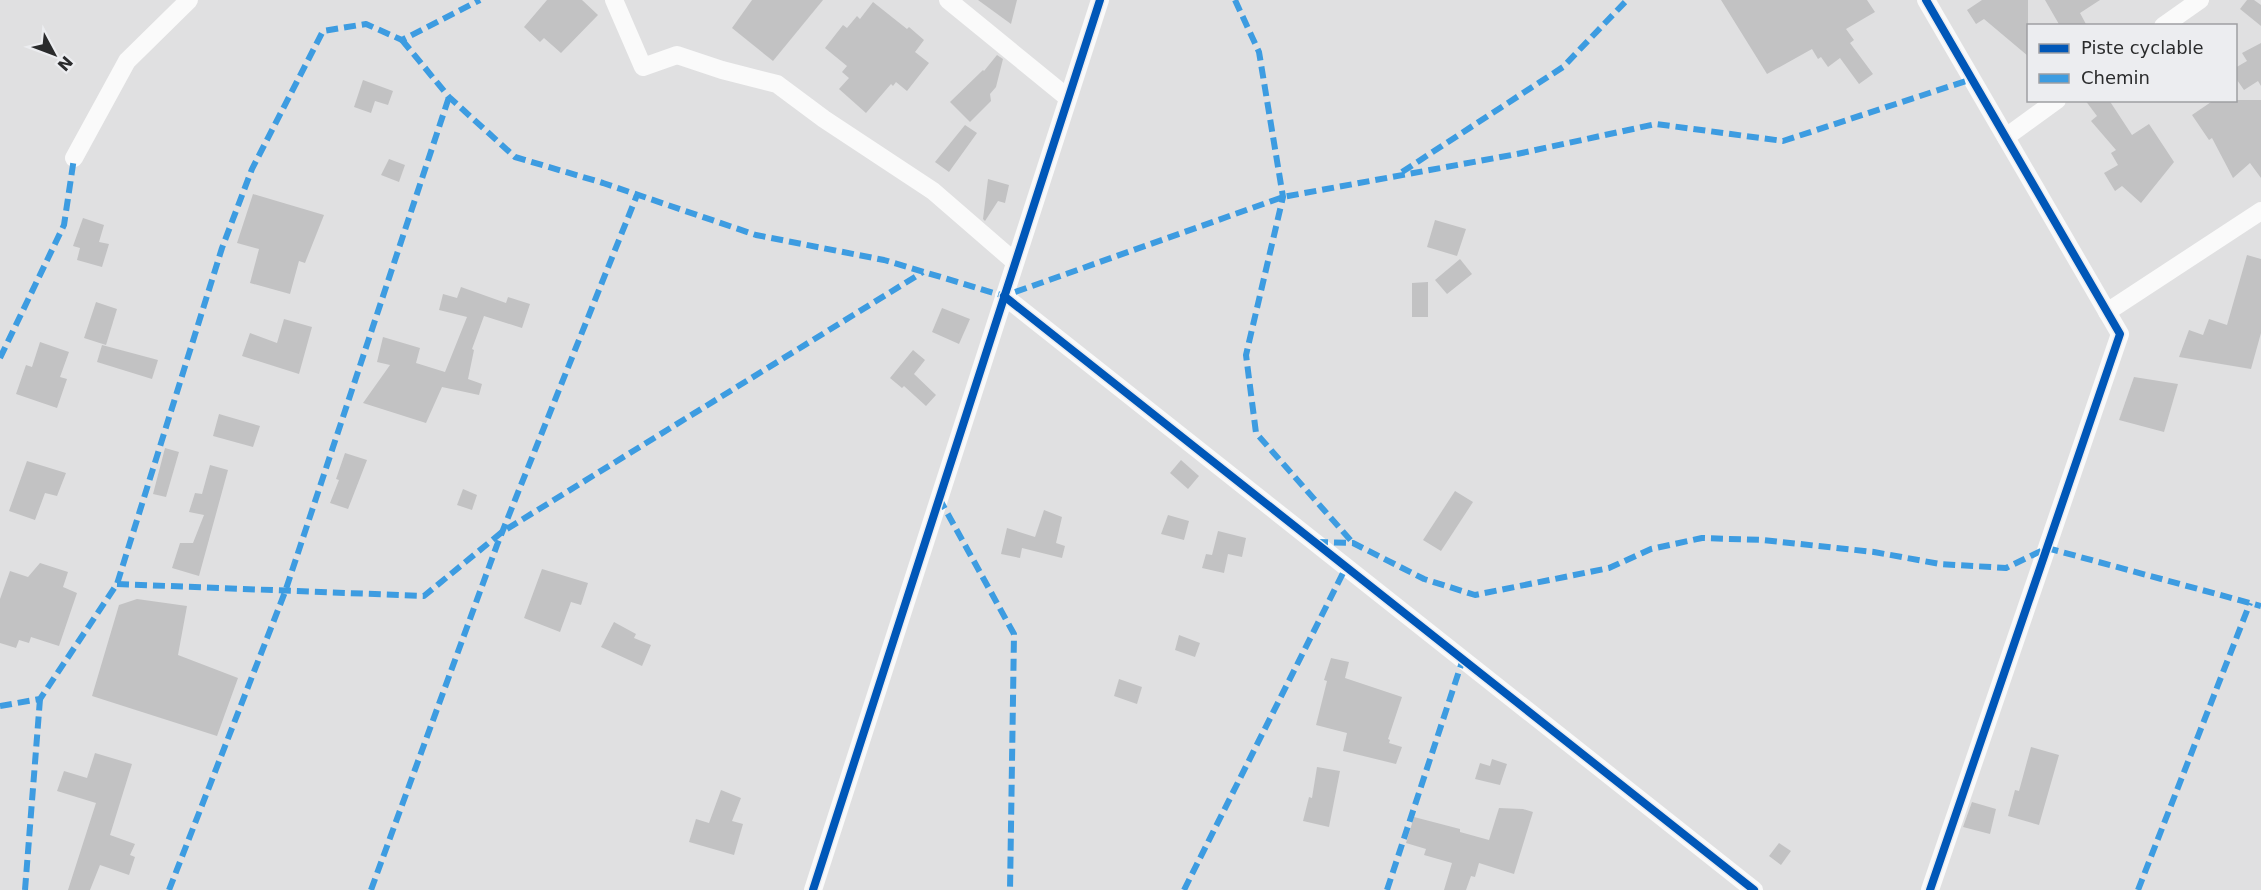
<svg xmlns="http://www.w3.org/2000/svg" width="2261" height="890" font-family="'DejaVu Sans',sans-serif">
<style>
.building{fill:#c2c2c3}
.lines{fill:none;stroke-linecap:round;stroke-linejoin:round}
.minor{stroke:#fafafa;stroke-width:18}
.quiet{stroke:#3d9ce1;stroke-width:6;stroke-dasharray:12 6;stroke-linecap:butt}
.cycleway-casing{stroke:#ecedf0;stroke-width:11}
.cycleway{stroke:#0057b8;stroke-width:8}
</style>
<rect width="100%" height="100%" fill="#e0e0e1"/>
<g class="building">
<polygon points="547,0 582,0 598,15 561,53 544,38 540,42 524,27"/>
<polygon points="752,0 823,0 773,61 732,28"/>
<polygon points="978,0 1017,0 1011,24"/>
<polygon points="1721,0 1867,0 1875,12 1846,29 1854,40 1850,43 1873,74 1859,84 1840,58 1828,67 1821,57 1818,59 1812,49 1767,74"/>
<polygon points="1982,0 2028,0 2028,56 1984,19 1976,24 1967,10"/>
<polygon points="2045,0 2100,0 2080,13 2087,26 2060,26"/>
<polygon points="2247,0 2254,0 2261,5 2261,26 2240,9"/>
<polygon points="873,2 907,29 909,27 924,40 915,52 929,63 907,91 896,82 893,86 891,84 866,113 839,89 849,78 842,72 847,66 825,48 843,25 847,28 857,16 860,19"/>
<polygon points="2261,43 2261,86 2258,81 2244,90 2235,77 2235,68 2247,61 2242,53"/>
<polygon points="997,55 1003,59 996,87 990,94 991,101 970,122 950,102 983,70 984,71"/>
<polygon points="363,80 393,91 388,105 375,101 371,113 354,107"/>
<polygon points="2085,100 2109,100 2132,135 2149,124 2174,162 2141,203 2122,186 2115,191 2104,173 2118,165 2111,153 2116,150 2091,121 2097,116"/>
<polygon points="2214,100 2261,100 2261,178 2250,163 2233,178 2212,138 2209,140 2192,115"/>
<polygon points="965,125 977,133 949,172 935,162"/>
<polygon points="389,159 405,165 399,182 381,175"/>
<polygon points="988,179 1009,185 1005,203 998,201 985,221 983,219"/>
<polygon points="253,194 324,215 305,263 299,261 290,294 250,283 259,249 237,243"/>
<polygon points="83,218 104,225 99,242 109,244 102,267 77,260 80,248 73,246"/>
<polygon points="1435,220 1466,229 1457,256 1427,247"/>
<polygon points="2247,255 2261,259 2261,333 2251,369 2179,357 2189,330 2203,335 2209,319 2227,325"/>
<polygon points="1460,259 1472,274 1447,294 1435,280"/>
<polygon points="1428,282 1428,317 1412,317 1412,283"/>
<polygon points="461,287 506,303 508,297 530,304 522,328 484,316 472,349 474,350 468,379 482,384 479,395 442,387 426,423 363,403 390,365 377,362 383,337 420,348 416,363 445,372 467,317 439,310 443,294 457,298"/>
<polygon points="96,302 117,309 106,345 84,338"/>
<polygon points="942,308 970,319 959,344 932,332"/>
<polygon points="284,319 312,327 299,374 242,356 250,333 277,343"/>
<polygon points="40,342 69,352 60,377 67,379 57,408 16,394 26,365 32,367"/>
<polygon points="102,345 158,360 152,379 97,362"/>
<polygon points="913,350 925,360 914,374 936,395 926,406 904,386 902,388 890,378"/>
<polygon points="2134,377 2178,384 2164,432 2119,420"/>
<polygon points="219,414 260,426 253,447 213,436"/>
<polygon points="165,448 179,452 166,497 153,494"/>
<polygon points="345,453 367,460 348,509 330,503 339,480 336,479"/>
<polygon points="1181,460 1199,476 1188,489 1170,473"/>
<polygon points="27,461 66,473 57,496 45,493 35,520 9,511"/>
<polygon points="210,465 228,470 199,576 172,568 180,543 193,543 204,515 189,512 195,493 202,494"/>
<polygon points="463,489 477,495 472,510 457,505"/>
<polygon points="1455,491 1473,502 1441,551 1423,540"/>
<polygon points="1044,510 1062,517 1056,543 1065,546 1062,558 1022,548 1020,558 1001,554 1007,528 1035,537"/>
<polygon points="1168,515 1189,521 1184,540 1161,534"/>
<polygon points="1218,531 1246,538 1242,557 1228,554 1224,573 1202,568 1206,554 1212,555"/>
<polygon points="40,563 68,572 63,587 77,593 59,646 31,637 29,643 19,640 16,648 0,643 0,599 10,571 28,577"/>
<polygon points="542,569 588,583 581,605 571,602 560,632 524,618"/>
<polygon points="137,599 187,606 178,655 238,678 217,736 92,696 119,605"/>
<polygon points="614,622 636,634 634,638 651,645 642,666 601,647"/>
<polygon points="1179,635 1200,643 1195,657 1175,650"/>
<polygon points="1331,658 1349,662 1345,678 1402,697 1388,739 1390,740 1389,743 1402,747 1396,764 1343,751 1347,733 1316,725 1327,681 1324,680"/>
<polygon points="1119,679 1142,687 1137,704 1114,696"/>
<polygon points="2031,747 2059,755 2039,825 2008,816 2015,790 2019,791"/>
<polygon points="95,753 132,764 110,835 135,844 130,855 135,857 129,875 100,865 90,890 68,890 96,803 57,791 64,771 87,778"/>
<polygon points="1492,759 1507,764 1500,785 1475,779 1480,763 1490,766"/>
<polygon points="1317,767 1340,771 1329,827 1303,821 1309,797 1312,798"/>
<polygon points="721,790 741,798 732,821 743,824 734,855 689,842 696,819 709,823"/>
<polygon points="1972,802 1996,809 1990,834 1963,827"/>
<polygon points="1499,808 1523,809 1533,812 1514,874 1479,863 1475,877 1471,876 1466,890 1444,890 1452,863 1424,855 1426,849 1406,843 1414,817 1460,829 1460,832 1489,840"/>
<polygon points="1779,843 1791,851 1781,865 1769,856"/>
</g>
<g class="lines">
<g class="minor">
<polyline points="614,0 643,67 677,55 722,70 777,84 824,119 933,191 1015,262"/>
<polyline points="948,0 1068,98"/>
<polyline points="1926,0 2120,334 1930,890"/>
<polyline points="2163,26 2200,0"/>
<polyline points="2006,137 2057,100"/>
<polyline points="74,158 127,61 189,0"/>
<polyline points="1004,296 1754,890"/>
<polyline points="2107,312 2261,211"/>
<polyline points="813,890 1100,0"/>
</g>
<g class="quiet">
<polyline points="1235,0 1259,52 1283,197 1246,355 1256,433 1353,543"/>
<polyline points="402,40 449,97 515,157 603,183 756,235 884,260 1004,296 1283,197 1517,154 1656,124 1783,141 1972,79"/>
<polyline points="1402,172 1563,67 1627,0"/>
<polyline points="0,358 64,225 74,158"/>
<polyline points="939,498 1014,634 1010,890"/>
<polyline points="1316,542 1353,543 1424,579 1475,595 1609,568 1651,549 1702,538 1763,540 1874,552 1940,564 2006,568 2047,548 2261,606"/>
<polyline points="117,584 424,596 502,532 923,272"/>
<polyline points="0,706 40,699 117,584 222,248 252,169 323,31 366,24 402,40 480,0"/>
<polyline points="25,890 40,699"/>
<polyline points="169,890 285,592 449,97"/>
<polyline points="371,890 497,545 637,195"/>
<polyline points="1184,890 1346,567"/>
<polyline points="1387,890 1463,659"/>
<polyline points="2138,890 2250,603"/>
</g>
<defs>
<g id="cycleway">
<polyline points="1926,0 2120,334 1930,890"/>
<polyline points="1004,296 1754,890"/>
<polyline points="813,890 1100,0"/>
</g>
</defs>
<use href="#cycleway" class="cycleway-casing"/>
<use href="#cycleway" class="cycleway"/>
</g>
<rect x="2027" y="24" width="210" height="78" fill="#ecedf0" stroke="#9e9fa2" stroke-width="1.5"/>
<rect x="2039" y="44" width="30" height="9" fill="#0057b8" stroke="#9e9fa2" stroke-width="1.5"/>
<text x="2081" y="54" font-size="18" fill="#2a2b2c">Piste cyclable</text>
<rect x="2039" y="74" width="30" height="9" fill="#3d9ce1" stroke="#9e9fa2" stroke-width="1.5"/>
<text x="2081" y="84" font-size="18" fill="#2a2b2c">Chemin</text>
<g transform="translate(54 54) rotate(131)" stroke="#ecedf0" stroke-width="4.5" paint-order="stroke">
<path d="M0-4.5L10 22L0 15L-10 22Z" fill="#2a2b2c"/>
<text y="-9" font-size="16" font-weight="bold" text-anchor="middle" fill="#2a2b2c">N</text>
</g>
</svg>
